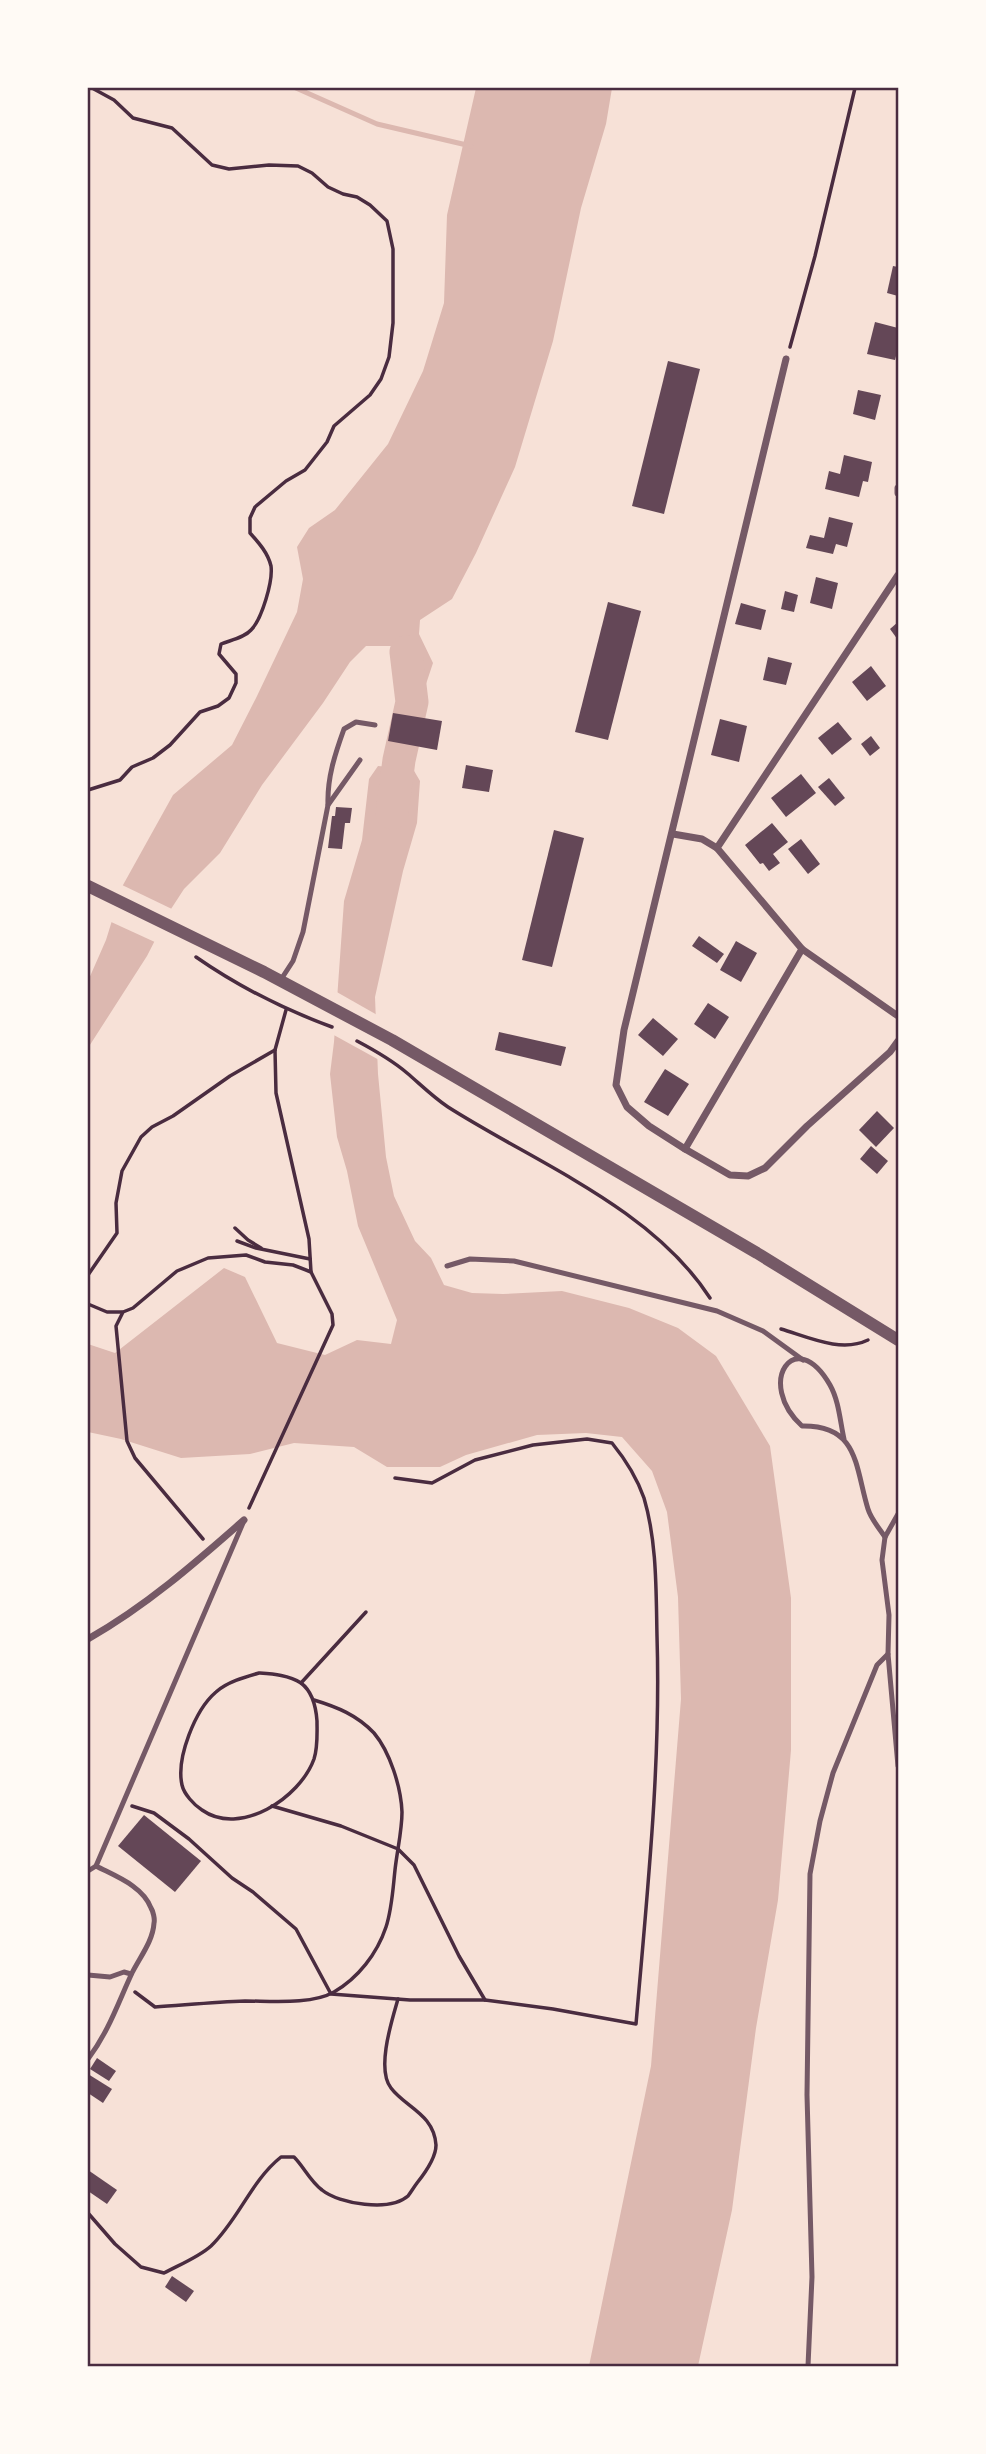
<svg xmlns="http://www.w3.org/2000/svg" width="986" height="2454" font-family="'Golos Text',sans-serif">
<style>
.water{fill:#dcb8b0}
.pier{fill:#f7e1d7}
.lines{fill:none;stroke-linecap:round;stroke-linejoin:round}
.stream{stroke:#dcb8b0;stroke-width:5}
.river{stroke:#dcb8b0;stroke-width:33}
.building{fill:#644757}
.path{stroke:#4a2c40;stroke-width:3.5}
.service{stroke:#755966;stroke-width:5}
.minor{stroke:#755966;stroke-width:7}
.tertiary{stroke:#755966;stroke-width:12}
.neatline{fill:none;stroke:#4a2c40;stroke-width:2.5}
</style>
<rect width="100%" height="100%" fill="#f7e1d7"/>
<g class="water">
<polygon points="476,88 612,88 606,124 581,208 553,341 515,467 476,553 452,599 420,620 419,634 433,663 421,699 405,696 402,672 393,672 393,646 366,646 350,662 323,703 262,785 220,853 184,889 171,909 147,956 88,1048 88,981 106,940 123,885 173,795 232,745 257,696 297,612 303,579 297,547 309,528 335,510 388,444 423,371 444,303 447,215"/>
<polygon points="378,766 413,769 420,781 417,823 403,871 375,997 378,1074 386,1157 394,1196 415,1241 431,1258 444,1285 472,1293 503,1294 562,1291 629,1308 678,1328 716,1356 770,1446 791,1598 791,1750 778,1900 756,2028 732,2210 698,2366 589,2366 651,2066 681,1699 678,1597 667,1512 652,1471 622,1437 586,1433 537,1435 466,1455 440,1467 387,1467 354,1447 294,1443 250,1454 181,1458 121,1439 88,1432 88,1344 115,1353 224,1268 245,1277 277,1343 325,1355 357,1340 391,1344 397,1320 358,1226 347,1171 337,1137 330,1074 334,1042 344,901 362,840 369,779"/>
</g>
<g class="pier">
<polygon points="120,884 174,910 157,943 109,921"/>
<polygon points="335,991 379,1016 381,1061 332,1034"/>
</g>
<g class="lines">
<polyline class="stream" points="296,88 377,124 471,146"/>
<polyline class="river" points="392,813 399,760 412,702 406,652"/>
</g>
<g class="building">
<polygon points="893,266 898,267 898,296 887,293"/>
<polygon points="875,322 898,328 898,348 895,360 867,354"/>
<polygon points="668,361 700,369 664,514 632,506"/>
<polygon points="858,390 881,395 875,420 853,414"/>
<polygon points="844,455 872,462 868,482 863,481 859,497 825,489 829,471 840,474"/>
<polygon points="829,517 853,523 847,547 836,544 833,554 806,548 810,535 824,538"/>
<polygon points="816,577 838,583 832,609 810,603"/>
<polygon points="785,591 798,595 794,612 781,609"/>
<polygon points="608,602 641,611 608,740 575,732"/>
<polygon points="741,603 766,610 761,630 735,624"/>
<polygon points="898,622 898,640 890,629"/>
<polygon points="768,657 792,663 786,685 763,680"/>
<polygon points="871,666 886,686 867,701 852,682"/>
<polygon points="393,713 442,721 437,750 388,741"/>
<polygon points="720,719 747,726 739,762 711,755"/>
<polygon points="838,722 852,739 832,755 818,738"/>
<polygon points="871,736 880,748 870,756 861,744"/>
<polygon points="466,765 493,770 489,792 462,788"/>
<polygon points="801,774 816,793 786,817 771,798"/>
<polygon points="829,778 845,798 835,806 818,787"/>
<polygon points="336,807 352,808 350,823 345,823 342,849 328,848 332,816 335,816"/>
<polygon points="772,823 788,842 773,854 780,863 769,871 763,863 760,864 745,845"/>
<polygon points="554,830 584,838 552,967 522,960"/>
<polygon points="801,839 820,864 808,874 788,849"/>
<polygon points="699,936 724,954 717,963 692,946"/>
<polygon points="736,941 757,953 741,982 720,970"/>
<polygon points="708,1003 729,1017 715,1039 694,1024"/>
<polygon points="653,1018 678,1039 663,1056 638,1035"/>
<polygon points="499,1032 566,1047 561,1066 495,1050"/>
<polygon points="665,1069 689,1084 668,1116 644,1102"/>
<polygon points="877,1111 894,1128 876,1147 859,1130"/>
<polygon points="871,1146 888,1161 877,1174 860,1159"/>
<polygon points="144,1815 201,1861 175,1892 118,1846"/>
<polygon points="97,2058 116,2071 109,2081 90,2069"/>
<polygon points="88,2074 112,2089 103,2103 88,2093"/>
<polygon points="88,2170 117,2190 107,2204 88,2191"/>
<polygon points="172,2276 194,2291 186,2302 165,2287"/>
</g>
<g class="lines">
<g class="path">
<polyline points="790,347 815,256 855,88"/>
<path d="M 88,790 L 120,780 L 132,767 L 153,758 L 170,745 L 200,712 L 218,706 L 229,698 L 236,683 L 236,674 L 219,654 L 221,644 C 231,640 244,638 251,630 C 262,619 273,581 271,566 C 268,553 259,543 250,533 L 250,518 L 255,507 L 286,481 L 305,470 L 327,442 L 334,426 L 370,395 L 381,379 L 389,357 L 393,323 L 393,249 L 387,221 L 370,205 L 357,197 L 343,194 L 328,187 L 312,173 L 298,166 L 269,165 L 229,169 L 212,165 L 172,128 L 133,118 L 114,100 L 92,88"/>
<path d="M 196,957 C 239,987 283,1009 332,1027"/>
<path d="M 357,1041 C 374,1050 392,1060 407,1073 C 420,1084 433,1097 448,1107 C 536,1163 652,1208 710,1298"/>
<polyline points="235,1228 248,1240 261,1248"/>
<polyline points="237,1241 256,1248 310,1259"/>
<polyline points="88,1275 117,1233 116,1203 122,1171 141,1137 152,1127 173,1116 230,1076 275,1050"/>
<polyline points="88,1304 107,1312 122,1312"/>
<path d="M 781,1329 C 808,1337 841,1353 868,1340"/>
<polyline points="249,1508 333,1325 332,1314 311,1272 309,1239 276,1093 275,1050 286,1010"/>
<polyline points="203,1539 135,1458 127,1441 116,1326 123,1312 133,1308 177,1271 208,1258 246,1255 265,1262 293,1265 311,1272"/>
<path d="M 259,1673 C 273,1674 289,1675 301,1683 C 313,1692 316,1707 317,1721 C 317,1733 318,1747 314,1759 C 300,1798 240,1837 202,1810 C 194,1805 184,1794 182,1785 C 176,1758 195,1710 216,1692 C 227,1682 245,1677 259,1673 Z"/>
<polyline points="301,1683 366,1612"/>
<path d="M 132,1806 L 154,1813 L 189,1839 L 232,1878 L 253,1892 L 296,1929 L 331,1994 L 410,2000 L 485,2000 L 553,2009 L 636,2024 C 647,1895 661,1765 657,1636 C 656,1590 657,1542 644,1498 C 637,1478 625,1459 612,1443 L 587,1439 L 533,1445 L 475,1460 L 432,1483 L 395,1478"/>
<polyline points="272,1806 341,1826 398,1849 414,1865 459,1956 485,2000"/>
<path d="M 135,1992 L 155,2007 C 185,2005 215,2002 245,2001 C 271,2001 311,2005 334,1992 C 358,1978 377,1954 386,1927 C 392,1909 393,1888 395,1870 C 397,1851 402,1831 402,1812 C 401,1787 390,1752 374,1733 C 357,1715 337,1707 314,1700"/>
<path d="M 88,2213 L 115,2244 L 141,2267 L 164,2273 C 179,2265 199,2257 211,2246 C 239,2219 251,2181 281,2157 L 294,2157 C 304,2167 310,2181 322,2190 C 339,2204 390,2212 408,2196 C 411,2192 414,2187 417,2183 C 425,2173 436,2158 436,2145 C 434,2114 405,2107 391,2088 C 376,2069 392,2020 398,1999"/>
</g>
<g class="service">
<path d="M 328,805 C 327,778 335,754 344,729 L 356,722 L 375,725"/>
<polyline points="280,981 293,961 303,932 328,805 360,760"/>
<polyline points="447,1266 470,1259 514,1261 717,1311 763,1331 803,1360"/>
<path d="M 844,1439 C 840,1421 839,1401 830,1385 C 795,1324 755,1383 802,1426 C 859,1425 855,1467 868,1509 C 871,1519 879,1528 885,1537"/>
<polyline points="888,1654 898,1766"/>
<polyline points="88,1871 96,1866 243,1523"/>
<polyline points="88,1975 110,1977 124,1972 131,1974"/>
<path d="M 88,2059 C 109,2031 118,2003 132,1973 C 140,1957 153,1941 154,1923 C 155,1919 153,1911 151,1908 C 143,1886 115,1876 96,1866"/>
<polyline points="808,2366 812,2277 807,2095 810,1874 820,1821 833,1773 877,1665 888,1654 889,1615 882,1560 885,1537 898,1514"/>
</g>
<g class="minor">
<polyline points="786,359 624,1030 616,1085 627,1107 649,1126 685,1149 730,1175 748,1176 765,1168 807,1126 890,1052 898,1041"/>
<polyline points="898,488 898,493"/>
<polyline points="673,834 702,839 717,848"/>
<polyline points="802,949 898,1016"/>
<polyline points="685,1149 802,949 717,848 898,575"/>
<path d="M 88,1639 C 146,1606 194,1564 244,1520"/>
</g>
<polyline class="tertiary" points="88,886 264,972 392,1040 757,1253 898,1340"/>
</g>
<rect width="986" height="2454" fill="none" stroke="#fffaf5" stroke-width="178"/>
<rect x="89" y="89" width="808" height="2276" class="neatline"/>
</svg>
